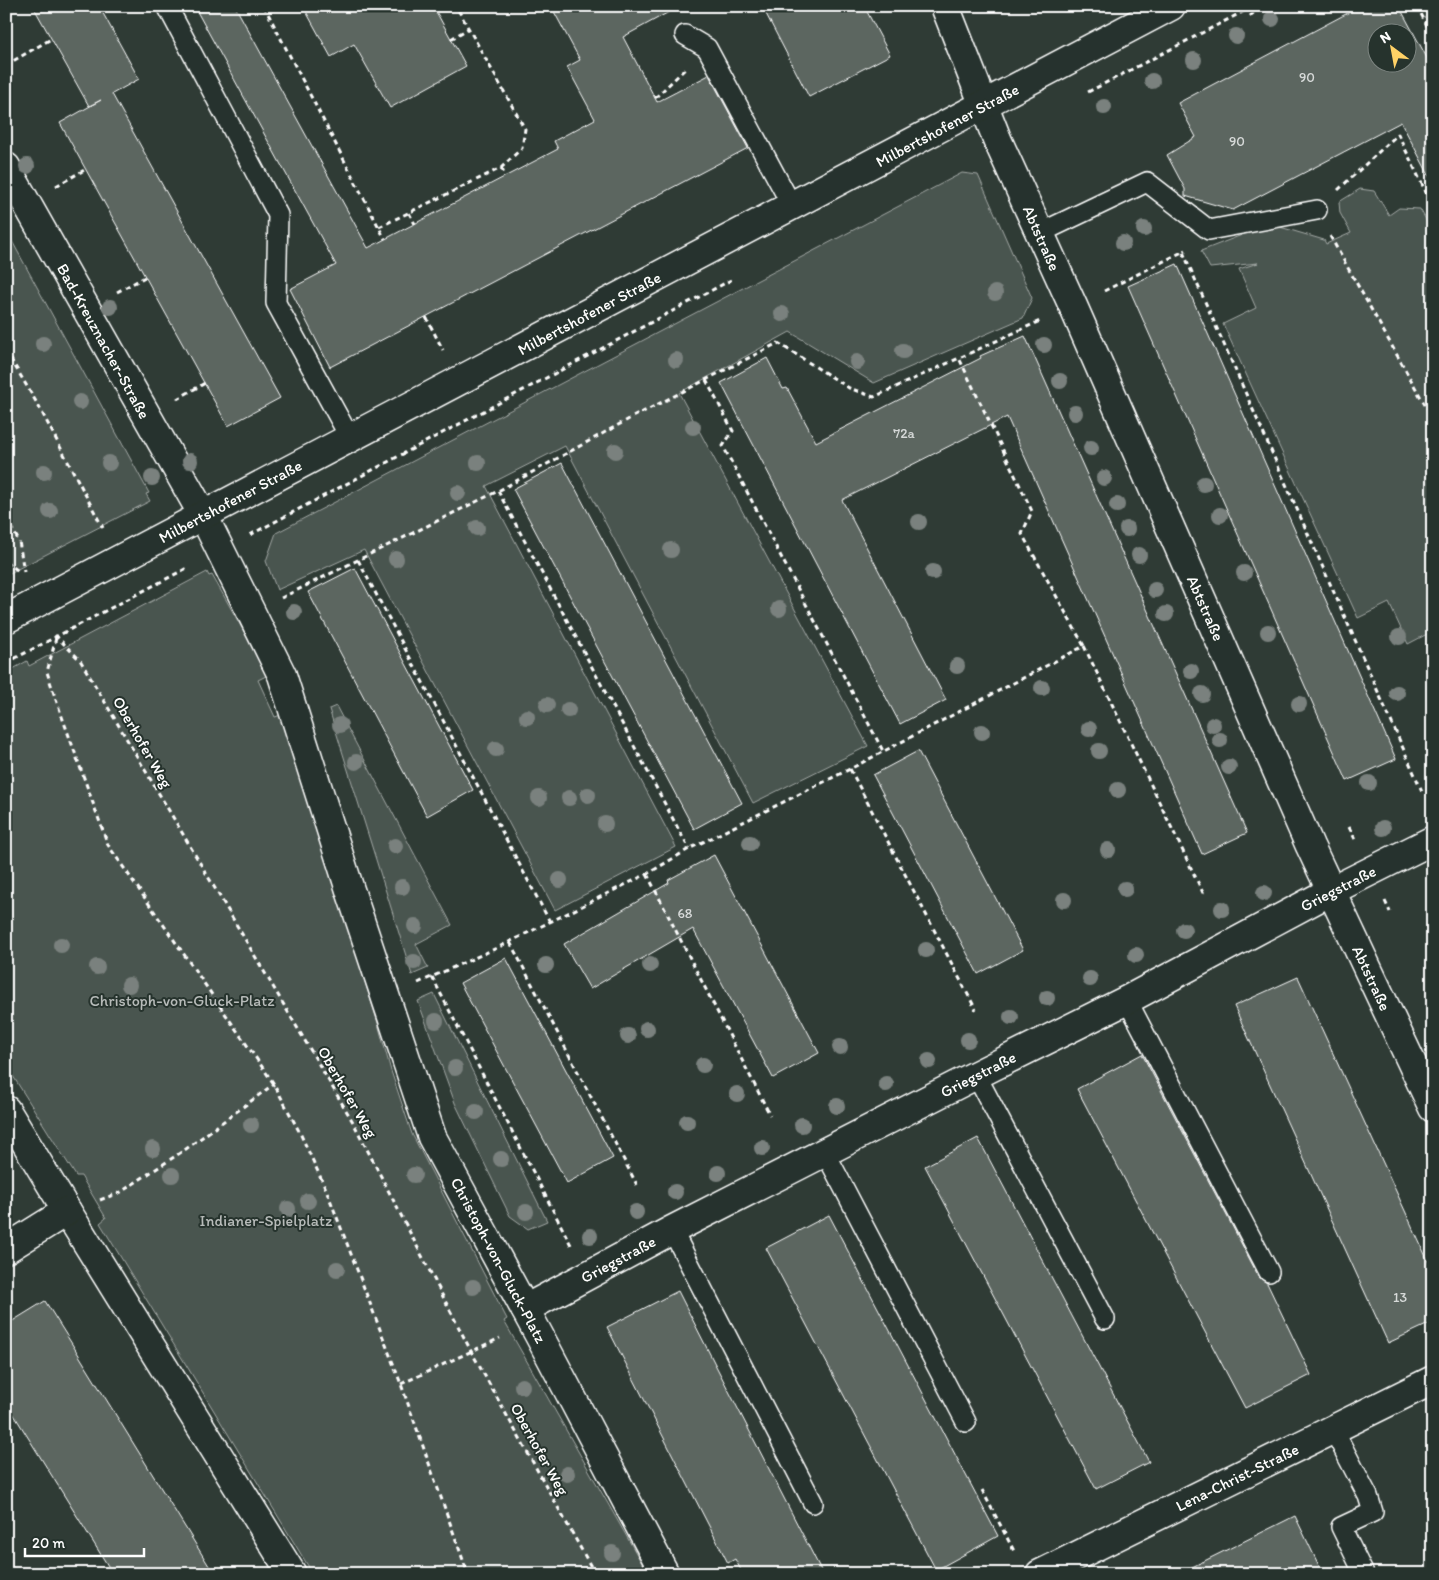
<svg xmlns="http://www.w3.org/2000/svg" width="1439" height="1580" font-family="Itim,sans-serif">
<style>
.green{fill:#4a544f;stroke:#a4aaa7}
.building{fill:#5b6661;stroke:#fff;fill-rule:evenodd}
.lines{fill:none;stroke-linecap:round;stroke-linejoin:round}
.service-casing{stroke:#fff;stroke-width:22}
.minor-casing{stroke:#fff;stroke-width:31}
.path{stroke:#fff;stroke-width:3;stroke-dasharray:5 4;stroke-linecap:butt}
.service{stroke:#26332d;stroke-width:19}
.minor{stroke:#26332d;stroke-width:28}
.tree{fill:#7a817e}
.labels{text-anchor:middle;stroke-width:4;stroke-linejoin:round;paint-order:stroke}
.number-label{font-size:14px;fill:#d6d9d8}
.street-label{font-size:16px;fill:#fff;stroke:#26332d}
.park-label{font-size:16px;fill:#b7bbb9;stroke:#26332d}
</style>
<rect width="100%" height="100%" fill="#2f3b35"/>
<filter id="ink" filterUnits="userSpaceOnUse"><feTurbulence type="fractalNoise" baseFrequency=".02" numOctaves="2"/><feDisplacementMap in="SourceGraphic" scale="10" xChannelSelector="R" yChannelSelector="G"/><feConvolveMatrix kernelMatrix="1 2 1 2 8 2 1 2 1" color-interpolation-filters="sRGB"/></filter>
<g filter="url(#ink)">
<g class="green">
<polygon points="962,173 978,175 1032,298 1023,318 874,383 790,332 679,393 868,746 753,803 565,446 486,486 676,847 555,910 364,550 277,590 266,561 276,533"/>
<polygon points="1360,189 1374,191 1389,215 1399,208 1420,209 1433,232 1433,631 1408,644 1389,603 1358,618 1223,324 1256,308 1239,269 1258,263 1210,268 1201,251 1270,224 1324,240 1326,244 1351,233 1340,213 1339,202"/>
<polygon points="6,230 149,493 146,494 150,501 6,575"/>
<polygon points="207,572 209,576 212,575 255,651 266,676 258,680 275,717 281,715 377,1020 391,1071 412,1134 507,1319 504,1321 648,1574 313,1574 100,1223 106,1218 81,1176 76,1176 6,1065 6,673 27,661 29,666"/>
<polygon points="336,706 452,925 416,944 428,968 412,975 329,709"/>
<polygon points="434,994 547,1221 528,1229 510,1216 455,1103 418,1001"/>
</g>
<g class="building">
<polygon points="33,6 99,6 139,79 112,94 280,398 228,426 60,123 101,100 89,106"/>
<polygon points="194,6 235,6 368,248 558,149 554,141 595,119 567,67 580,60 551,6 680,6 623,37 657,102 709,75 748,148 330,367 290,289 336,265"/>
<polygon points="303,6 433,6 466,66 390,108 354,44 331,57"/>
<polygon points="762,6 864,6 890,55 809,97"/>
<path d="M 1361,6 L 1399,6 L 1433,69 L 1433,183 L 1401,122 L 1233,210 L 1185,196 L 1185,189 L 1167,155 L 1196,137 L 1178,103 ZM 1376,32 L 1406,32 L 1406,62 L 1376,62 Z"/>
<polygon points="1177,264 1396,759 1347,781 1128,286"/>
<polygon points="1025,336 1247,833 1202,854 1007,417 842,500 946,700 900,724 721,383 767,358 783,389 787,388 816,442 981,358 980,356"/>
<polygon points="562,463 742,803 694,829 513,489"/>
<polygon points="355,568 473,790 427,816 308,592"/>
<polygon points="918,751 1023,950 978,974 873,775"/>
<polygon points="714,855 819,1053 773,1078 693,929 590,989 564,944 669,883 668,880"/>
<polygon points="506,958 613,1158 567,1183 460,983"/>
<polygon points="1298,977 1433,1272 1433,1322 1388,1343 1234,1006"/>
<polygon points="1142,1054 1259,1277 1267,1283 1311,1375 1245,1408 1077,1089"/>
<polygon points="978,1138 1149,1462 1096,1489 925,1166"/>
<polygon points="829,1215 998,1536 936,1570 766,1248"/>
<polygon points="678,1291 716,1366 823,1574 743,1574 735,1559 728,1563 668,1446 607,1327"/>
<polygon points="45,1301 72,1344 214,1574 113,1574 6,1402 6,1325"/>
<polygon points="1295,1516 1323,1574 1178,1574"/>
</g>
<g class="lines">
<defs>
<g id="service">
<polyline points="167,6 278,215 276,303 350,438"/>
<polyline points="685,35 707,48 792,206"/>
<polyline points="1040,233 1147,182 1209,230 1317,210"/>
<polyline points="1127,1000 1269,1272"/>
<polyline points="976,1075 1105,1319"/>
<polyline points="825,1152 966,1422"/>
<polyline points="672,1230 813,1503"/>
<polyline points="1333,1429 1368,1496 1373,1512 1341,1527 1364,1574"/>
</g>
<g id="minor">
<polyline points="945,6 997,139 1073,306 1310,846 1433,1108"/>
<polyline points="6,167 203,515 282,675 350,890 432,1137 540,1337 665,1574"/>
<polyline points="6,619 1171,6"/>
<polyline points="6,1110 67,1211 292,1574"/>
<polyline points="6,1249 67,1211"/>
<polyline points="525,1309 672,1230 976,1075 1127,1000 1331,891 1433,840"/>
<polyline points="1040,1574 1433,1380"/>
</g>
</defs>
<use href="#service" class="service-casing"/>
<use href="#minor" class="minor-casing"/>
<g class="path">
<polyline points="264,6 385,239"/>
<polyline points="1417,6 1433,37"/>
<polyline points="1250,16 1261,6"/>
<polyline points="451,39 469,28"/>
<polyline points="6,65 51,39"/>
<polyline points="1088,92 1254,6"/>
<polyline points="655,98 685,69"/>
<polyline points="501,168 506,176"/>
<polyline points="56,186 86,169"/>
<polyline points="1338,190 1398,134 1433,207"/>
<polyline points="409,213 415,224"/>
<polyline points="379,227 501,168 522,148 525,129 456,6"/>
<polyline points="1330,236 1433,419"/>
<polyline points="1183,252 1422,791"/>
<polyline points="1104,291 1186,250"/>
<polyline points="117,292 145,277"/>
<polyline points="426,317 443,350"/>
<polyline points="6,351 38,405 103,528"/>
<polyline points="706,380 733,431 723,446 883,751"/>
<polyline points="177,399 205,383"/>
<polyline points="498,491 689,849"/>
<polyline points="6,519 19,541 24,572"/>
<polyline points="250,535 731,280"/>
<polyline points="358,560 550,922"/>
<polyline points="6,562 20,572"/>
<polyline points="281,598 498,491 631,418 778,343 849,388 874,397 1042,320"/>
<polyline points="55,635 80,660 353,1122 471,1351 595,1574"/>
<polyline points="56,638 47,672 55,697 108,845 274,1084 300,1133 326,1189 401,1384 468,1574"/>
<polyline points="1084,646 1205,897"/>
<polyline points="6,663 189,567"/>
<polyline points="850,769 976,1010"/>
<polyline points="1349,827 1355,839"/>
<polyline points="647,874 770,1115"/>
<polyline points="1385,901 1390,912"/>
<polyline points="510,942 637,1185"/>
<polyline points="432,977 571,1245"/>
<polyline points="418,983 499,947 647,874 689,849 850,769 1084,646 1022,534 1032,511 959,358"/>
<polyline points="100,1200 121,1192 186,1149 274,1084"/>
<polyline points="401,1384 500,1338"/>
<polyline points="982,1490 1014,1551"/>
</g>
<use href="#service" class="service"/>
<use href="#minor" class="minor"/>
</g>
<g class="tree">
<circle cx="1272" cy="19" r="8"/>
<circle cx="1236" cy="36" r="8"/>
<circle cx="1194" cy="60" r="8"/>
<circle cx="1152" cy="81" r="8"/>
<circle cx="1104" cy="107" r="8"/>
<circle cx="27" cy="166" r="8"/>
<circle cx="1144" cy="229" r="8"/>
<circle cx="1123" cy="243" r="8"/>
<circle cx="995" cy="293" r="8"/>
<circle cx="110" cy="307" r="8"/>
<circle cx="782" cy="314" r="8"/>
<circle cx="43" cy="344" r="8"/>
<circle cx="1044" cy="345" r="8"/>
<circle cx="903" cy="351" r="8"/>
<circle cx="676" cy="360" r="8"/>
<circle cx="857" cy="362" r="8"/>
<circle cx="1060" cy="381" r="8"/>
<circle cx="80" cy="402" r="8"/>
<circle cx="1075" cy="413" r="8"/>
<circle cx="693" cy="427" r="8"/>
<circle cx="1091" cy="448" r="8"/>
<circle cx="615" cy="451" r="8"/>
<circle cx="190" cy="461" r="8"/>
<circle cx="109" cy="463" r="8"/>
<circle cx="478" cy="463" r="8"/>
<circle cx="44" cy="472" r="8"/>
<circle cx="152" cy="478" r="8"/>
<circle cx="1104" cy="478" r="8"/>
<circle cx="1204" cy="484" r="8"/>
<circle cx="458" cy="493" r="8"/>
<circle cx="1117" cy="505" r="8"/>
<circle cx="50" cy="511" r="8"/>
<circle cx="1220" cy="515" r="8"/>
<circle cx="919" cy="522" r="8"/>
<circle cx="477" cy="528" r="8"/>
<circle cx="1127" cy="529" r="8"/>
<circle cx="671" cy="550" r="8"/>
<circle cx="1139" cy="555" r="8"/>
<circle cx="396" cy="559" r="8"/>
<circle cx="933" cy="572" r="8"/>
<circle cx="1244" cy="573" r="8"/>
<circle cx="1155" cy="590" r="8"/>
<circle cx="779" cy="609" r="8"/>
<circle cx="294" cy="612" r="8"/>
<circle cx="1166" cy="614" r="8"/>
<circle cx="1268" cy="632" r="8"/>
<circle cx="1399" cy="637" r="8"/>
<circle cx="957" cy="666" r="8"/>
<circle cx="1191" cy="671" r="8"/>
<circle cx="1042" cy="688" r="8"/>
<circle cx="1397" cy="693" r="8"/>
<circle cx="1202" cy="694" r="8"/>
<circle cx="1299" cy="704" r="8"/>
<circle cx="547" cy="705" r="8"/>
<circle cx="568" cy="710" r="8"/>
<circle cx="527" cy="717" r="8"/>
<circle cx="340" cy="725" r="8"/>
<circle cx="1213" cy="725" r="8"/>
<circle cx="1089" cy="729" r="8"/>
<circle cx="982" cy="732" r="8"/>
<circle cx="1220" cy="740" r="8"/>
<circle cx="496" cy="749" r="8"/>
<circle cx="1099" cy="751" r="8"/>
<circle cx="356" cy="762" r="8"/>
<circle cx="1229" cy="767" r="8"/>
<circle cx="1369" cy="783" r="8"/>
<circle cx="1118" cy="790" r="8"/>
<circle cx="588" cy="795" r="8"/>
<circle cx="539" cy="798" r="8"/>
<circle cx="569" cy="798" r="8"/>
<circle cx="605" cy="824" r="8"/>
<circle cx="1383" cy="828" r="8"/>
<circle cx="750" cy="843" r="8"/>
<circle cx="395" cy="846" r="8"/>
<circle cx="1108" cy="850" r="8"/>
<circle cx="560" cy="880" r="8"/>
<circle cx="402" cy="887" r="8"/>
<circle cx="1125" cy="889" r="8"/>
<circle cx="1264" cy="893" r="8"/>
<circle cx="1064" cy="900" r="8"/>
<circle cx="1222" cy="909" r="8"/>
<circle cx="415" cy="926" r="8"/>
<circle cx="1184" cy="930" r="8"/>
<circle cx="61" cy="945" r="8"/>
<circle cx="926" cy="950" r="8"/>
<circle cx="1136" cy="955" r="8"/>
<circle cx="414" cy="962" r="8"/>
<circle cx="546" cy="965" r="8"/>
<circle cx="650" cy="965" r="8"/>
<circle cx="97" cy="967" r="8"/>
<circle cx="1090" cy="979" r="8"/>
<circle cx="129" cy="985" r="8"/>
<circle cx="1047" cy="998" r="8"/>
<circle cx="1011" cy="1017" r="8"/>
<circle cx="436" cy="1021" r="8"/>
<circle cx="647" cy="1029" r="8"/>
<circle cx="628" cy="1036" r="8"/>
<circle cx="968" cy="1040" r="8"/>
<circle cx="840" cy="1047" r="8"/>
<circle cx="929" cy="1061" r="8"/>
<circle cx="703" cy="1065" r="8"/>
<circle cx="455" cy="1068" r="8"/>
<circle cx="886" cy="1084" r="8"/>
<circle cx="737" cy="1094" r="8"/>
<circle cx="837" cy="1106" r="8"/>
<circle cx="476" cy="1112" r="8"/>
<circle cx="687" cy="1122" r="8"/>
<circle cx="251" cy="1125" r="8"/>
<circle cx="802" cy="1125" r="8"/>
<circle cx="762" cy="1148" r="8"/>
<circle cx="153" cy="1149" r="8"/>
<circle cx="501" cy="1159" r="8"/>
<circle cx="718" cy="1173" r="8"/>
<circle cx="172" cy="1175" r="8"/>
<circle cx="414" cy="1175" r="8"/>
<circle cx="675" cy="1192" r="8"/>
<circle cx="308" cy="1201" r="8"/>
<circle cx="288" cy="1209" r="8"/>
<circle cx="526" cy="1212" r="8"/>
<circle cx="636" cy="1212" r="8"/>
<circle cx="590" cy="1236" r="8"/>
<circle cx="337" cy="1269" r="8"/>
<circle cx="473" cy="1287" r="8"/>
<circle cx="522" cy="1386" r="8"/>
<circle cx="567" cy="1474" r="8"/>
<circle cx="612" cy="1553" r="8"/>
</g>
</g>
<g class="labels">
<g class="number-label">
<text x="1307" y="82">90</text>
<text x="1237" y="146">90</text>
<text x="904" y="438">72a</text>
<text x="685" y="918">68</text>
<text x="1400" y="1302">13</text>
</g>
<g class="street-label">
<text transform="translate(947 125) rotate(-28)" y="6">Milbertshofener Straße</text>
<text transform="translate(1042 238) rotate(66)" y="6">Abtstraße</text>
<text transform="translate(589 313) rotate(-28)" y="6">Milbertshofener Straße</text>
<text transform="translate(104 341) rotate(61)" y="6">Bad-Kreuznacher-Straße</text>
<text transform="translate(230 501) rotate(-28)" y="6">Milbertshofener Straße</text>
<text transform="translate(1206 608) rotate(66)" y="6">Abtstraße</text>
<text transform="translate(143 742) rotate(60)" y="6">Oberhofer Weg</text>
<text transform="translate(1338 888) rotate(-27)" y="6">Griegstraße</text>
<text transform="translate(1372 978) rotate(65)" y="6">Abtstraße</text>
<text transform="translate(978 1074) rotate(-27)" y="6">Griegstraße</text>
<text transform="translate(348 1092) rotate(60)" y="6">Oberhofer Weg</text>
<text transform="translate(618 1259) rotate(-28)" y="6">Griegstraße</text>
<text transform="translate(499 1260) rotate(62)" y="6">Christoph-von-Gluck-Platz</text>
<text transform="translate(540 1449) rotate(61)" y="6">Oberhofer Weg</text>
<text transform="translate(1237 1477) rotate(-26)" y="6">Lena-Christ-Straße</text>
</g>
<g class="park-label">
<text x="182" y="1006">Christoph-von-Gluck-Platz</text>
<text x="266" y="1226">Indianer-Spielplatz</text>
</g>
</g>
<rect width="1439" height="1580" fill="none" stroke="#26332d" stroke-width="25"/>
<rect x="12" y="12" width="1414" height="1555" fill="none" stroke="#fff" stroke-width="2" filter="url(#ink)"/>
<g transform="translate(1392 48) rotate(328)"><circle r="24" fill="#26332d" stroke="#7d8581"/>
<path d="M0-4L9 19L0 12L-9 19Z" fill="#ffd166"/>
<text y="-8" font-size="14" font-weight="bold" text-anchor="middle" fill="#ffffff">N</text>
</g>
<path d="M25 1548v8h119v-8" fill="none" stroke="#ffffff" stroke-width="2.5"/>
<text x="32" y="1548" font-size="15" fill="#ffffff" stroke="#26332d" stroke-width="4" paint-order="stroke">20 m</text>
</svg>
